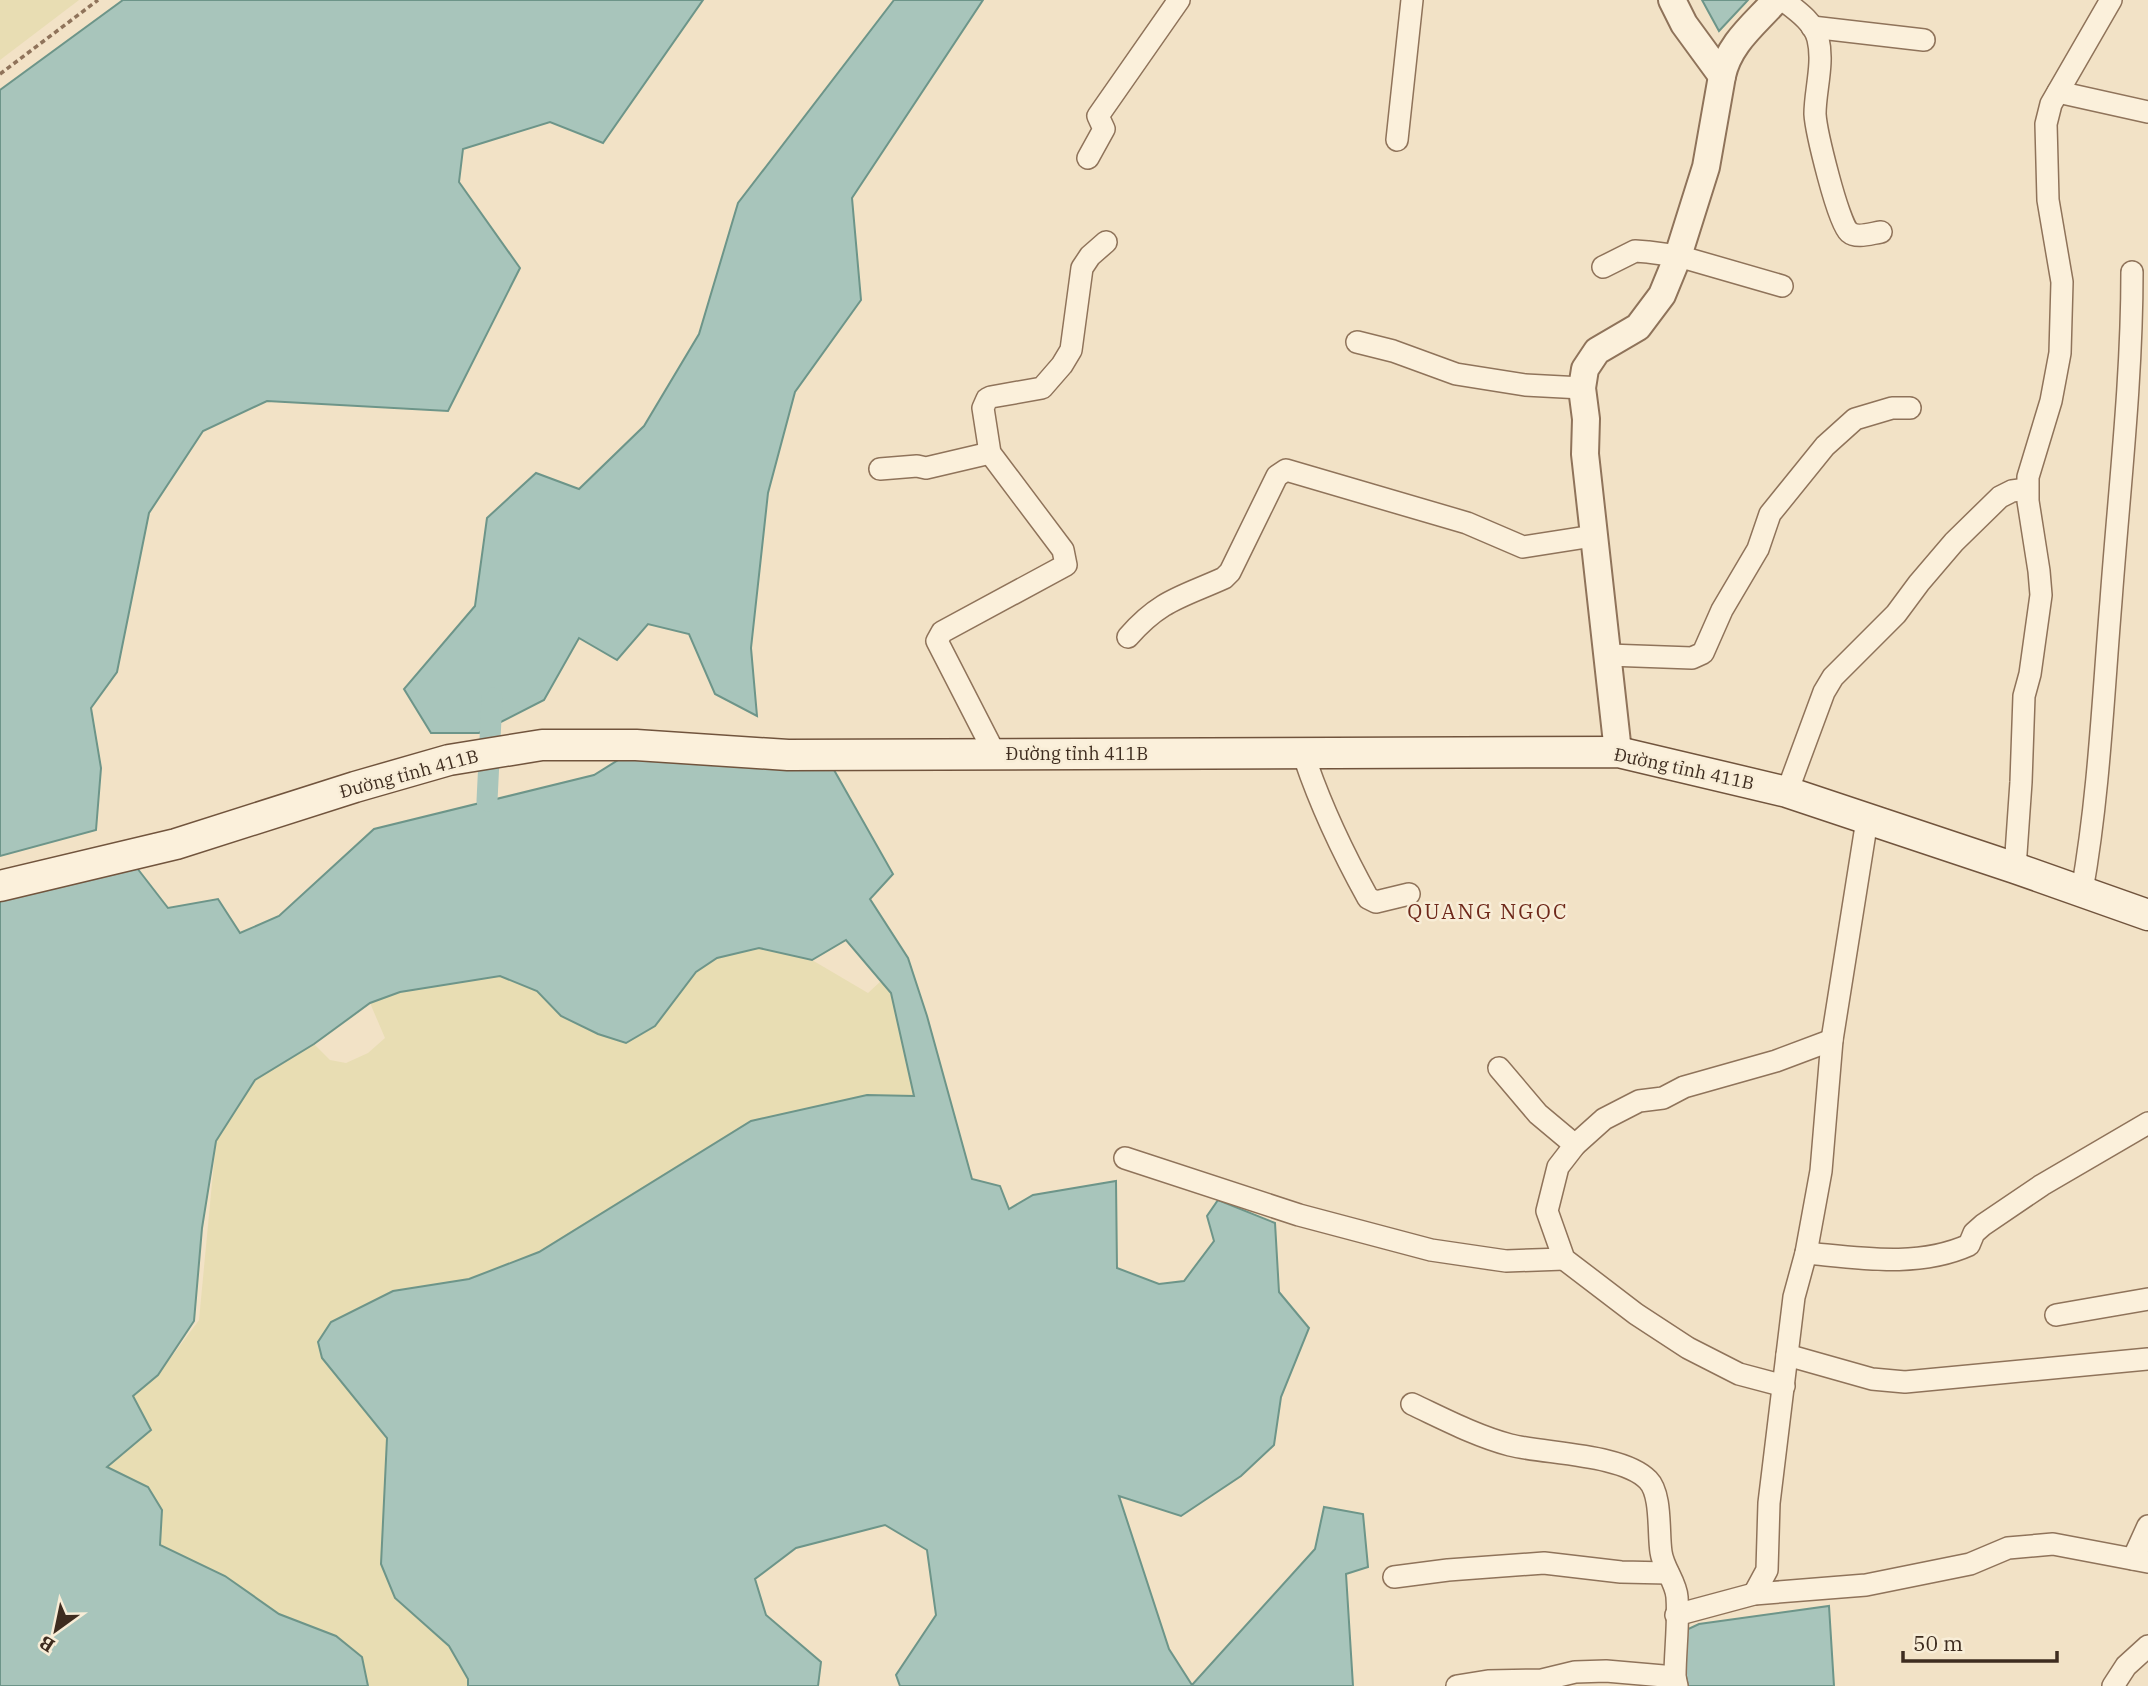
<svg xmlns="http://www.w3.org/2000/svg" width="2148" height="1686" font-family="'IBM Plex Serif',serif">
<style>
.farmland{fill:#e8ddb3}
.water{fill:#a8c5bb;stroke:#6d9589;stroke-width:2}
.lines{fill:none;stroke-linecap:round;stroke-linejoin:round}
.canal{stroke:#a8c5bb;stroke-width:21}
.minor-casing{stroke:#8f735a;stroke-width:24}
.tertiary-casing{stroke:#8f735a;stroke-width:30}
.secondary-casing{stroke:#71543d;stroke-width:33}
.path{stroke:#8f735a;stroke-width:3.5;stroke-dasharray:5 3.5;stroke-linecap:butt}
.minor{stroke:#fbf0db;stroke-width:21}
.tertiary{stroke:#fbf0db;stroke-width:26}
.secondary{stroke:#fbf0db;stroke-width:30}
.labels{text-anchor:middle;stroke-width:5;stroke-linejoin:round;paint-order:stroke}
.street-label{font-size:18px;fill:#3e2c1f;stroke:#f8edd7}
.quarter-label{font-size:21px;letter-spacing:2px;fill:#6e281a;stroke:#f8edd7}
</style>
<rect width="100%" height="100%" fill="#f2e2c6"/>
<g class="farmland">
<polygon points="0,0 79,0 0,60"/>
<polygon points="759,948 812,960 868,993 881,981 891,993 914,1096 867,1095 751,1121 539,1252 469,1279 393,1291 331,1322 318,1342 322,1358 387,1438 381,1564 395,1598 449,1646 468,1679 468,1686 368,1686 362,1657 336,1636 279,1614 225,1576 159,1545 162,1510 107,1467 151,1430 132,1396 158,1375 199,1320 216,1141 255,1080 314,1044 330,1060 346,1063 368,1053 385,1038 370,1003 400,992 500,976 537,991 561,1016 598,1034 655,1026 696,972 717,958"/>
</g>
<g class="water">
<polygon points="123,0 703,0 603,143 550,122 463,149 459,182 520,268 448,411 267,401 203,431 149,513 117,672 91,708 101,768 96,830 0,856 0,90"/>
<polygon points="894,0 983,0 852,198 861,300 795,392 768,493 751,648 757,716 715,694 689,634 648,624 617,660 579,638 544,700 479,733 431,733 404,689 475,606 487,518 536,473 579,489 644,426 699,334 738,203"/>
<polygon points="1702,0 1748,0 1719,31"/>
<polygon points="623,757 834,770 893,874 870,899 908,958 927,1016 972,1179 1000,1186 1009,1209 1033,1195 1116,1181 1117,1268 1159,1284 1184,1281 1214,1241 1207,1216 1218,1200 1275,1223 1279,1292 1309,1328 1281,1397 1274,1445 1241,1476 1181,1516 1119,1496 1169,1649 1192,1685 1315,1549 1324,1507 1363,1514 1368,1567 1346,1574 1353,1686 900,1686 896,1675 936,1615 927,1550 885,1525 796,1548 755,1579 766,1615 821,1662 818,1686 468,1686 468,1679 449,1646 395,1598 381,1564 387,1438 322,1358 318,1342 331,1322 393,1291 469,1279 539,1252 751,1121 867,1095 914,1096 891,993 846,940 812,960 759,948 717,958 696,972 655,1026 626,1043 598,1034 561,1016 537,991 500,976 400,992 370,1003 314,1044 255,1080 216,1141 202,1228 194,1321 158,1375 133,1396 151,1430 107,1467 148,1487 162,1510 160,1545 225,1576 279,1614 336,1636 362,1657 368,1686 0,1686 0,899 137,868 168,908 218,899 240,933 279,916 374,829 594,775"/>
<polygon points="1829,1606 1834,1686 1688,1686 1680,1646 1684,1631 1699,1624"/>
</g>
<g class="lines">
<polyline class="canal" points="487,801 492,698"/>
<defs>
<g id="minor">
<path d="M 1783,0 C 1796,10 1814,22 1818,39 C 1824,63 1815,91 1815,114 C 1816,131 1838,223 1849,232 C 1857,239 1872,233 1881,232"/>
<polyline points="1812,27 1924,40"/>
<polyline points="2058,92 2148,112"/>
<polyline points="1397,140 1412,0"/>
<polyline points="1088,158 1104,129 1098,116 1179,0"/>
<polyline points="1603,267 1635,251 1648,252 1678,256 1782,286"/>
<polyline points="1357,342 1393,351 1456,374 1525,385 1582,388"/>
<polyline points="880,469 917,466 926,468 990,453"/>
<path d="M 1128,637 C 1160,600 1182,597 1224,578 L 1230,572 L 1277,476 L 1286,470 L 1467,523 L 1523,547 L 1593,536"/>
<polyline points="1608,655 1692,658 1703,653 1722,610 1758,549 1770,514 1825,446 1855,419 1892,408 1910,408"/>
<path d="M 1303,753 C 1320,805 1342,851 1368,898 L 1376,902 L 1409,894"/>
<polyline points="995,754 937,641 942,632 1066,565 1063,550 990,453 983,408 987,399 991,397 1042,388 1062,365 1071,350 1082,268 1090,256 1106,242"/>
<polyline points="1787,792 1824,692 1833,677 1896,614 1919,583 1954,542 2000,497 2012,491 2027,489"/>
<polyline points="2015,868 2021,782 2024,696 2030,674 2041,595 2039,571 2028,501 2028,477 2051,401 2060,353 2062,282 2048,200 2046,124 2051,104 2111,0"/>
<path d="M 2082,891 C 2099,795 2103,698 2111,601 C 2119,491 2132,382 2132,272"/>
<polyline points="1499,1068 1538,1114 1575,1145"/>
<polyline points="1125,1158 1299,1215 1431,1250 1506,1261 1564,1259"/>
<path d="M 1806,1253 C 1860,1258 1918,1268 1969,1245 L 1974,1233 L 1983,1225 L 2042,1185 L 2148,1123"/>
<polyline points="2056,1315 2148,1299"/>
<polyline points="1787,1355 1872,1379 1905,1382 2148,1359"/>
<polyline points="1784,1386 1739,1374 1688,1348 1636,1314 1564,1259 1547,1211 1558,1167 1575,1145 1604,1119 1639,1101 1663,1098 1684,1087 1776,1061 1832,1040"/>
<path d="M 1412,1404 C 1444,1419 1476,1436 1510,1445 C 1546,1454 1623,1454 1648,1480 C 1662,1494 1658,1533 1661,1552 C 1663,1568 1676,1582 1677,1597 C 1679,1623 1675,1651 1675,1677 L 1677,1686"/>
<polyline points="2133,1559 2148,1526"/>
<polyline points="1394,1577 1448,1570 1544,1563 1621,1572 1668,1573"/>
<polyline points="1754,1594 1767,1570 1769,1503 1794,1297 1806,1253 1821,1171 1832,1040 1867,820"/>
<polyline points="1676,1615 1754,1594 1866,1585 1970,1564 2008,1548 2053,1544 2148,1562"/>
<polyline points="1457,1686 1488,1681 1542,1680 1575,1672 1606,1671 1675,1677"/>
<polyline points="2113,1686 2126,1666 2148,1646"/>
</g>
<g id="tertiary">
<path d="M 1672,0 L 1684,24 L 1722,76 C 1729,43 1755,24 1776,0"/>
<polyline points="1618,752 1585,454 1586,419 1582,388 1585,369 1597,351 1638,327 1662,295 1678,256 1706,167 1722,76"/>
</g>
<polyline id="secondary" points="0,886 176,844 355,787 449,760 542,745 636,745 788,755 1618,752 1787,792 2015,868 2148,915"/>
</defs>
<use href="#minor" class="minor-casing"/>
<use href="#tertiary" class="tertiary-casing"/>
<use href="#secondary" class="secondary-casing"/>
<polyline class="path" points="0,74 98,0"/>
<use href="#minor" class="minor"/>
<use href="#tertiary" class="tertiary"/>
<use href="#secondary" class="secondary"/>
</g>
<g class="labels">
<g class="street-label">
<text x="1077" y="760">Đường tỉnh 411B</text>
<text transform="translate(1684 769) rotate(12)" y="6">Đường tỉnh 411B</text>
<text transform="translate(409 774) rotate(-15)" y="6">Đường tỉnh 411B</text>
</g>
<g class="quarter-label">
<text x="1488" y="919">QUANG NGỌC</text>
</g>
</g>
<g transform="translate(56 1630) rotate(213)" stroke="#f8edd7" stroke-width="5" paint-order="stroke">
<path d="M0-5L12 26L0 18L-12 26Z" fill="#3e2c1f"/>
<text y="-10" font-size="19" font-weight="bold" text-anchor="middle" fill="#3e2c1f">B</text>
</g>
<path d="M1903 1651v10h154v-10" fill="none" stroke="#3e2c1f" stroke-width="3.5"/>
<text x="1913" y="1651" font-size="21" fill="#3e2c1f" stroke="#f8edd7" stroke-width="5" paint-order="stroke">50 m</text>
</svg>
